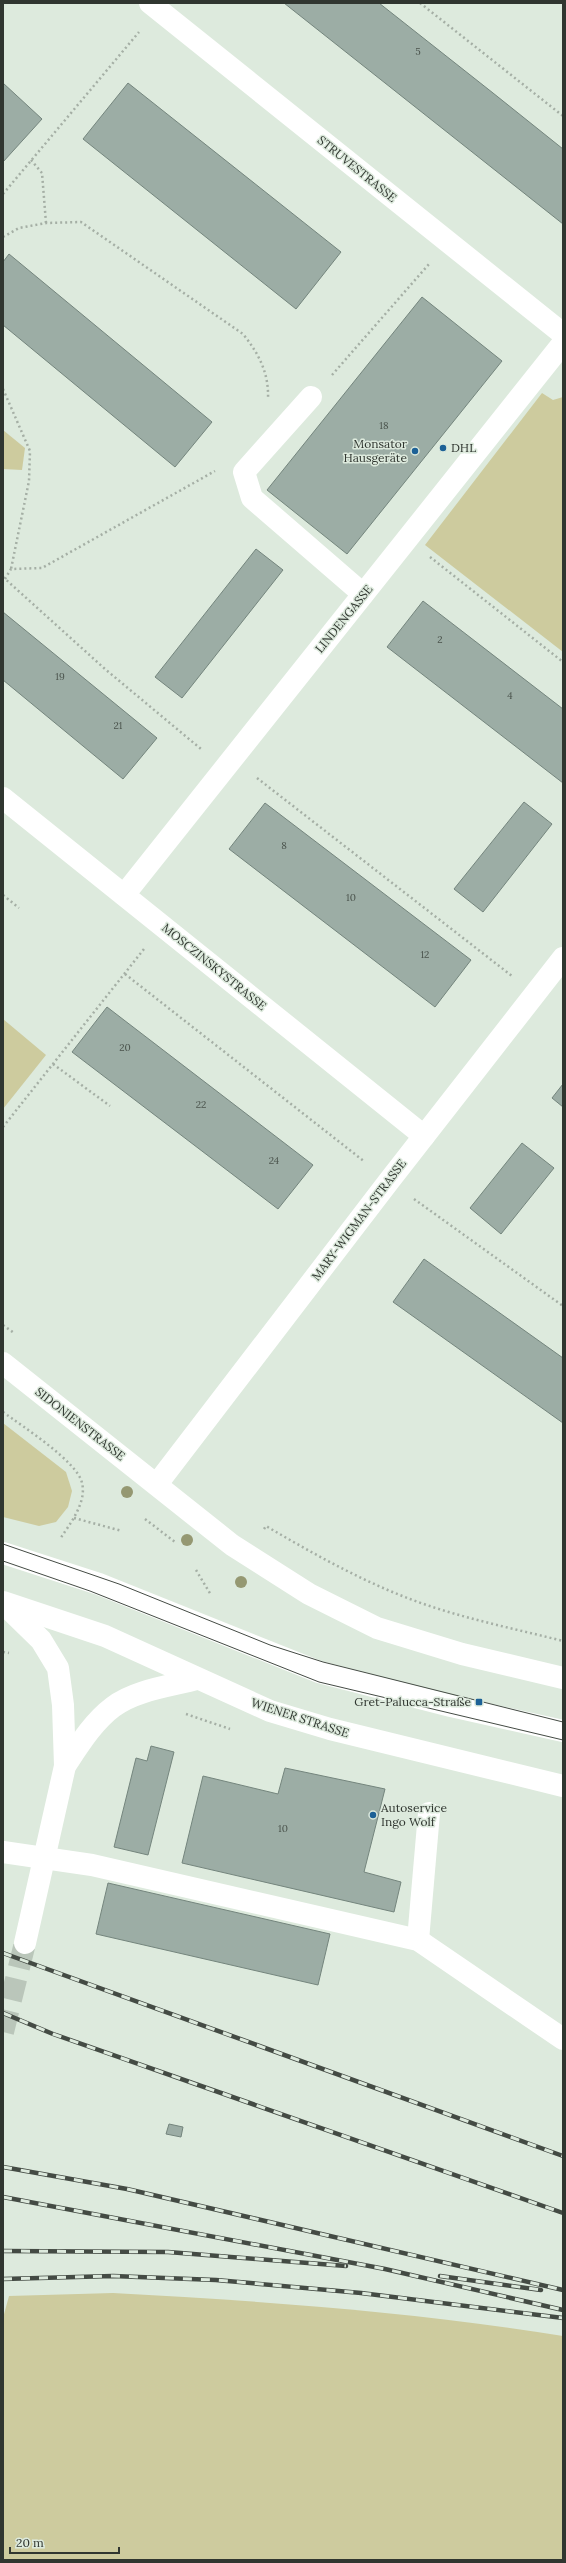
<svg xmlns="http://www.w3.org/2000/svg" width="566" height="2563" font-family="Lora,serif">
<style>
.green{fill:#cdcb9e}
.building{fill:#9cada5;stroke:#74857d}
.lines{fill:none;stroke-linecap:round;stroke-linejoin:round}
.minor-tunnel{stroke:#bac6ba;stroke-width:22;stroke-dasharray:22 11;stroke-linecap:butt}
.path{stroke:#a5afa5;stroke-width:2.5;stroke-dasharray:2 3;stroke-linecap:butt}
.minor{stroke:#fff;stroke-width:22}
.major{stroke:#fff;stroke-width:22}
.tram{stroke:#444b44;stroke-width:1}
.rail-casing{stroke:#444b44;stroke-width:4.5}
.rail{stroke:#ddeadd;stroke-width:3;stroke-dasharray:9;stroke-linecap:butt}
.tree{fill:#959872}
.poi-dot{fill:#1d6196;stroke:#ddeadd;stroke-width:1.5}
.labels{text-anchor:middle;stroke-width:3;stroke-linejoin:round;paint-order:stroke}
.number-label{font-size:10px;fill:#4b544d}
.street-label{font-size:12px;fill:#303630;stroke:#ddeadd}
.poi-label{font-size:12px;fill:#303630;stroke:#ddeadd;text-anchor:end}
</style>
<rect width="100%" height="100%" fill="#ddeadd"/>
<g class="green">
<polygon points="542,393 553,400 563,397 563,652 425,545"/>
<polygon points="3,430 25,448 22,470 3,469"/>
<polygon points="3,1019 46,1055 3,1109"/>
<polygon points="3,1423 66,1472 72,1491 68,1507 56,1522 39,1526 3,1517"/>
<path d="M 113,2293 C 262,2301 416,2312 563,2336 L 563,2560 L 3,2560 L 3,2318 L 9,2296 Z"/>
</g>
<g class="building">
<polygon points="284,3 379,3 493,93 563,149 563,224"/>
<polygon points="3,83 42,119 3,162"/>
<polygon points="128,83 341,252 296,309 83,139"/>
<polygon points="9,254 212,422 175,467 3,325 3,262"/>
<polygon points="422,297 502,361 347,554 267,490"/>
<polygon points="256,549 283,570 182,698 155,677"/>
<polygon points="423,601 563,709 563,783 387,647"/>
<polygon points="3,612 157,738 123,779 3,680"/>
<polygon points="524,802 552,824 483,912 454,889"/>
<polygon points="265,803 471,960 435,1007 229,849"/>
<polygon points="107,1007 313,1165 278,1209 72,1052"/>
<polygon points="563,1084 563,1107 552,1098"/>
<polygon points="522,1143 554,1168 501,1234 470,1208"/>
<polygon points="424,1259 563,1358 563,1423 393,1302"/>
<polygon points="151,1746 174,1752 148,1855 114,1847 136,1758 147,1761"/>
<polygon points="285,1768 385,1789 364,1872 401,1882 394,1912 182,1863 203,1776 278,1794"/>
<polygon points="108,1883 330,1934 318,1985 96,1934"/>
<polygon points="169,2124 183,2127 181,2137 166,2134"/>
</g>
<g class="lines">
<polyline class="minor-tunnel" points="3,2032 25,1943"/>
<g class="path">
<polyline points="420,3 563,116"/>
<polyline points="31,160 42,173 46,223"/>
<polyline points="3,194 139,32"/>
<path d="M 3,237 L 19,228 L 46,223 L 81,222 L 243,334 C 259,354 269,373 268,399"/>
<polyline points="332,375 429,264"/>
<polyline points="3,389 30,451 29,481 11,569"/>
<polyline points="430,557 563,662"/>
<polyline points="3,577 105,669 201,749"/>
<polyline points="5,579 11,569 42,568 215,471"/>
<polyline points="257,778 512,976"/>
<polyline points="3,895 19,908"/>
<polyline points="125,974 365,1162"/>
<polyline points="53,1064 110,1106"/>
<polyline points="3,1127 144,949"/>
<polyline points="414,1199 563,1306"/>
<polyline points="3,1325 14,1333"/>
<path d="M 3,1412 C 22,1426 78,1462 82,1483 C 87,1502 70,1524 60,1539"/>
<polyline points="74,1518 122,1531"/>
<polyline points="145,1519 175,1542"/>
<path d="M 264,1529 L 266,1526 C 312,1553 360,1580 410,1599 C 460,1618 512,1628 563,1641"/>
<polyline points="196,1570 211,1595"/>
<polyline points="3,1652 9,1653"/>
<polyline points="186,1714 230,1729"/>
</g>
<g class="minor">
<polyline points="150,3 563,334"/>
<polyline points="311,397 244,472 252,498 363,594"/>
<polyline points="3,798 424,1136"/>
<polyline points="124,895 563,343"/>
<polyline points="157,1484 389,1181 563,958"/>
<polyline points="3,1553 99,1584 319,1672 451,1706 563,1731"/>
<polyline points="3,1603 41,1640 58,1668 63,1705 65,1766 25,1943"/>
<path d="M 65,1766 C 79,1745 93,1722 113,1707 C 135,1690 171,1686 197,1679"/>
<polyline points="3,1852 92,1865 418,1940 563,2039"/>
<polyline points="418,1940 429,1813"/>
</g>
<g class="major">
<polyline points="3,1363 232,1545 309,1594 377,1628 462,1654 563,1678"/>
<polyline points="3,1602 105,1636 270,1711 330,1729 563,1786"/>
</g>
<g class="tram">
<polyline points="3,1544 119,1584 270,1645 323,1662 563,1722"/>
<polyline points="3,1561 90,1591 319,1682 563,1740"/>
</g>
<defs>
<g id="rail">
<polyline points="3,1953 563,2156"/>
<polyline points="3,2013 53,2034 563,2213"/>
<polyline points="3,2167 127,2189 563,2290"/>
<polyline points="3,2197 385,2269 563,2310"/>
<polyline points="3,2251 168,2252 346,2266"/>
<polyline points="440,2276 541,2290"/>
<polyline points="3,2279 113,2276 216,2280 361,2293 563,2318"/>
</g>
</defs>
<use href="#rail" class="rail-casing"/>
<use href="#rail" class="rail"/>
</g>
<g class="tree">
<circle cx="127" cy="1492" r="6"/>
<circle cx="187" cy="1540" r="6"/>
<circle cx="241" cy="1582" r="6"/>
</g>
<g class="poi-dot">
<circle cx="443" cy="448" r="4"/>
<circle cx="415" cy="451" r="4"/>
<rect x="475" y="1698" width="8" height="8" rx="2"/>
<circle cx="373" cy="1815" r="4"/>
</g>
<g class="labels">
<g class="number-label">
<text x="418" y="55">5</text>
<text x="384" y="429">18</text>
<text x="440" y="643">2</text>
<text x="60" y="680">19</text>
<text x="510" y="699">4</text>
<text x="118" y="729">21</text>
<text x="284" y="849">8</text>
<text x="351" y="901">10</text>
<text x="425" y="958">12</text>
<text x="125" y="1051">20</text>
<text x="201" y="1108">22</text>
<text x="274" y="1164">24</text>
<text x="283" y="1832">10</text>
</g>
<g class="street-label">
<text transform="translate(357 169) rotate(39)" y="4">STRUVESTRASSE</text>
<text transform="translate(344 619) rotate(-51)" y="4">LINDENGASSE</text>
<text transform="translate(214 967) rotate(39)" y="4">MOSCZINSKYSTRASSE</text>
<text transform="translate(359 1220) rotate(-53)" y="4">MARY-WIGMAN-STRASSE</text>
<text transform="translate(80 1424) rotate(38)" y="4">SIDONIENSTRASSE</text>
<text transform="translate(300 1718) rotate(18)" y="4">WIENER STRASSE</text>
</g>
<g class="poi-label">
<text x="407" y="448">Monsator<tspan x="407" dy="14">Hausgeräte</tspan></text>
<text x="451" y="452" text-anchor="start">DHL</text>
<text x="471" y="1706">Gret-Palucca-Straße</text>
<text x="381" y="1812" text-anchor="start">Autoservice<tspan x="381" dy="14">Ingo Wolf</tspan></text>
</g>
</g>
<rect width="566" height="2563" fill="none" stroke="#303630" stroke-width="8"/>
<path d="M10 2547v6h109v-6" fill="none" stroke="#303630" stroke-width="2"/>
<text x="16" y="2547" font-size="12" fill="#303630" stroke="#ddeadd" stroke-width="3" paint-order="stroke">20 m</text>
</svg>
